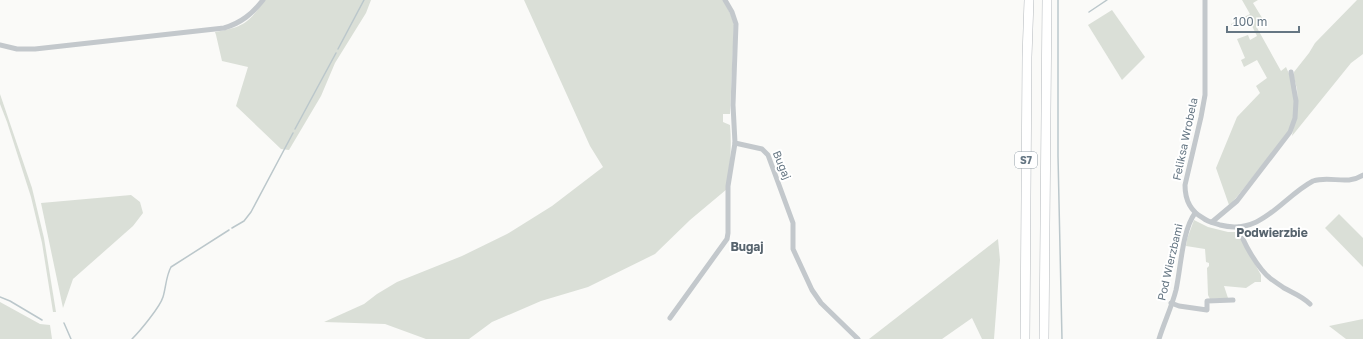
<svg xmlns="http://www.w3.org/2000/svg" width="1363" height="339" font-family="'Golos Text',sans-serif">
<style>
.green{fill:#dadfd7}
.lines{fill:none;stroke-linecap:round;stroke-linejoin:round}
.stream{stroke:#bbc7cb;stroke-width:1.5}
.motorway-casing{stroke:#b4b9bd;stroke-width:10}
.minor{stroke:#c3c8cc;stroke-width:5}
.motorway{stroke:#fff;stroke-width:9}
.labels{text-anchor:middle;stroke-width:4;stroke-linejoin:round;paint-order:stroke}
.shield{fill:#fff;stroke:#939fa8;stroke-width:1}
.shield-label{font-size:10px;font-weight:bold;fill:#657683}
.street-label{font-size:11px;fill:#657683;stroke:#fff}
.neighbourhood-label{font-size:12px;font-weight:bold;fill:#57646e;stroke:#fff}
</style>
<rect width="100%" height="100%" fill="#fafaf8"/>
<g class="green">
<path d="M 265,0 L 371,0 L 366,13 L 335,63 L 321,96 L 289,150 L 281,149 L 236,106 L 248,67 L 222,61 L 216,35 L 215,32 C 245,27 248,23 265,0 Z"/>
<path d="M 524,0 L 723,0 L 731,15 L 734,25 L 730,114 L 723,114 L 723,122 L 730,125 C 732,147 730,167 727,189 L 690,220 L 655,254 L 588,287 L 541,301 L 492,322 L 469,339 L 426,339 L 385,324 L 324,322 L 364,304 L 377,294 L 397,282 L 462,256 L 507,234 L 552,206 L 603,167 L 590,146 Z"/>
<polygon points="1242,0 1258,0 1253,3 1264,21 1256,26 1281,71 1286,67 1290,76 1294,90 1294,117 1287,134 1232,203 1229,205 1216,168 1237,117 1260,93 1256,86 1267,78 1257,60 1244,67 1241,60 1245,58 1237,39 1248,35 1250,40 1257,36 1248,18 1231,25 1231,24 1250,14"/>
<polygon points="1357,0 1363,0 1363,54 1351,63 1292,136 1298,104 1297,89 1294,78 1294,72 1309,53 1315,43"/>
<polygon points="1112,10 1145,57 1122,80 1088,25"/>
<polygon points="0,94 32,188 44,238 56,312 53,312 42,243 31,197 7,122 0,104"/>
<polygon points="131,195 140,202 143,213 133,226 73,279 63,308 41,203"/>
<polygon points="1339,214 1363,238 1363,267 1325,228"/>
<polygon points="1194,220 1208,227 1228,232 1237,232 1261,275 1261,282 1255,282 1246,288 1224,286 1228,298 1210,299 1208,295 1207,268 1209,266 1209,263 1206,262 1205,249 1186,246 1187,239"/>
<polygon points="998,239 1000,260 994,339 982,339 972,318 942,339 869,339"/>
<polygon points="0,302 40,324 50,325 52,339 0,339"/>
<polygon points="1363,319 1363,339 1346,339 1329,326"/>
</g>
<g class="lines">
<g class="stream">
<polyline points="1058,0 1058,156 1062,339"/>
<polyline points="1089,12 1107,0"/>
<polyline points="338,49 364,0"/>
<polyline points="295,129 336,53"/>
<polyline points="232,228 244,221 251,212 293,133"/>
<polyline points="0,297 10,301 42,320"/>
<polyline points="64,323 71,339"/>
<path d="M 132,339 C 140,331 160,307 163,297 C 166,287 166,276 171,267 L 229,230"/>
</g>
<defs>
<g id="motorway">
<polyline points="1025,339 1027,57 1029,0"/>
<polyline points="1044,339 1047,0"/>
</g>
</defs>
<use href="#motorway" class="motorway-casing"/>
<g class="minor">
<polyline points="725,0 732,12 736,24 733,105 735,143 762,149 768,155 793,223 793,249 812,290 821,303 858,339"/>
<path d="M 1205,0 L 1205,95 L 1201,117 L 1185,185 C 1185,199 1190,211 1203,218 C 1208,222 1214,223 1220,225 C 1262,236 1281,198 1313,181 C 1331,175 1346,186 1363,175"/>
<path d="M 0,45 L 17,49 L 35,49 L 224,28 C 241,23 252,14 263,0"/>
<polyline points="1212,222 1237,201 1290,132 1295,118 1296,101 1291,72"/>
<path d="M 1239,227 C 1242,242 1259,270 1271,279 C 1275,282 1280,285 1284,288 C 1293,293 1302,296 1310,304"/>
<polyline points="1171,303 1179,306 1207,310 1207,301 1233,300"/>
<polyline points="670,318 727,239 728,233 728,186 735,143"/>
<path d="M 1159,339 C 1164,323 1172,306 1176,290 C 1181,267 1182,231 1195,213"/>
</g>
<use href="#motorway" class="motorway"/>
</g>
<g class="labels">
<rect class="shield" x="1015" y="152" width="22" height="16" rx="3"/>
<g class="shield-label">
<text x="1026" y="164">S7</text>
</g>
<g class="street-label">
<text transform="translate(1185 139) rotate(-78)" y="4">Feliksa Wrobela</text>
<text transform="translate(782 165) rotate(67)" y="4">Bugaj</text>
<text transform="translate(1170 262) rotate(-77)" y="4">Pod Wierzbami</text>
</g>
<g class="neighbourhood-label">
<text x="1272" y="237">Podwierzbie</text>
<text x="747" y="251">Bugaj</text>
</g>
</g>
<path d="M1227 26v6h72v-6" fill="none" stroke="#657683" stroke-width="2"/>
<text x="1233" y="26" font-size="12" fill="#657683" stroke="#ffffff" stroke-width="3" paint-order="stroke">100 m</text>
</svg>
